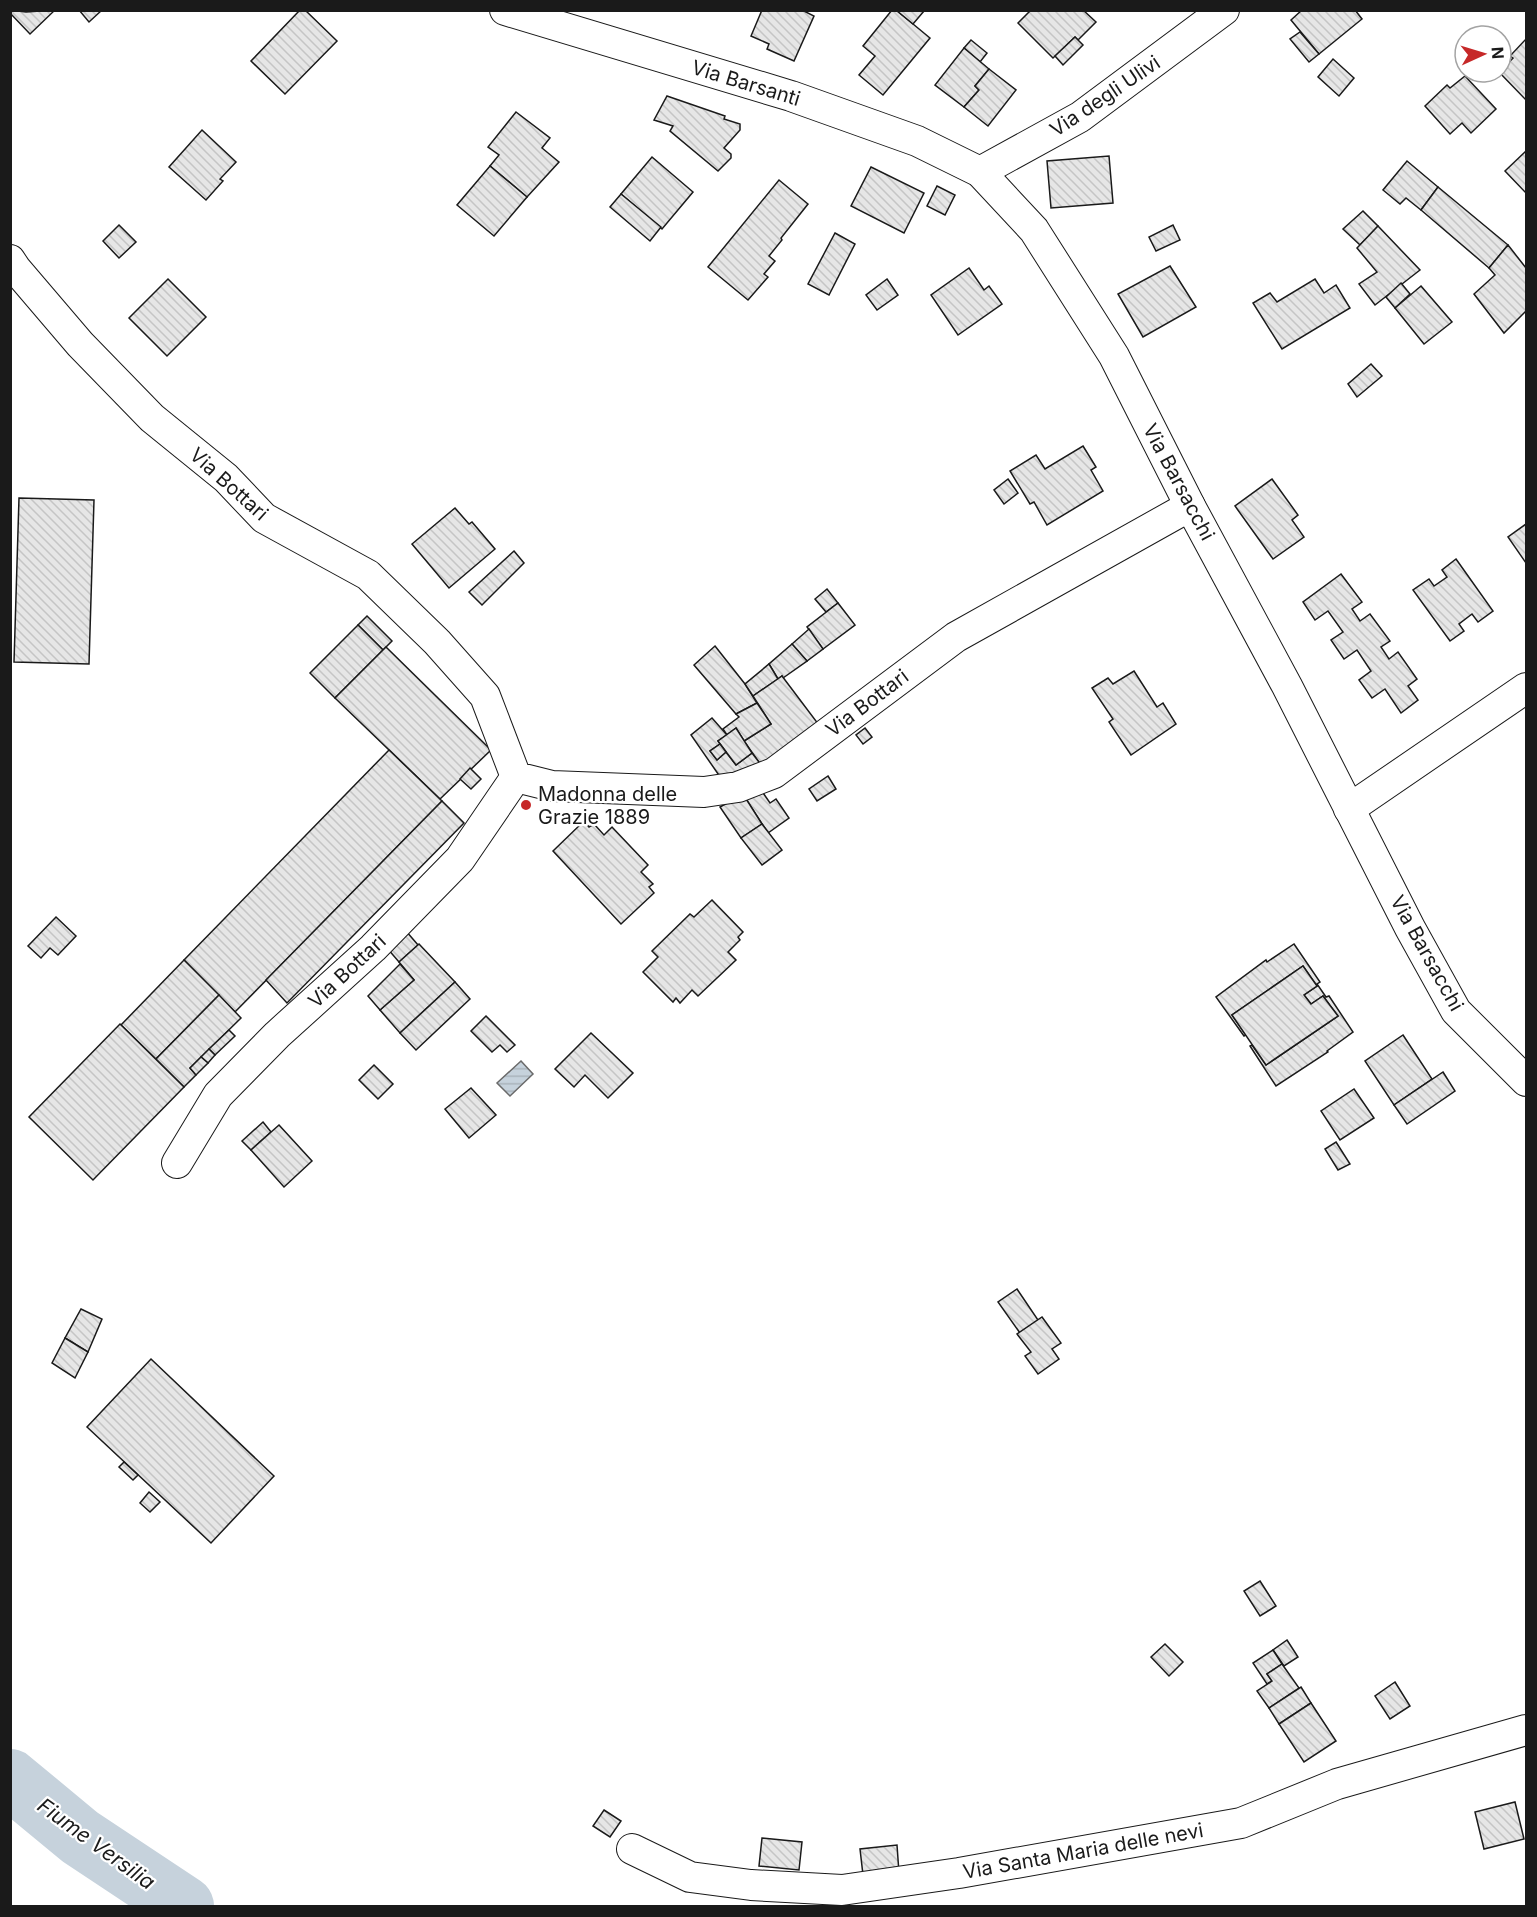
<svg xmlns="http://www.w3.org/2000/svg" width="1537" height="1917" font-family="Inter,sans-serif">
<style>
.water{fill:url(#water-rules);stroke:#6a6a6a;stroke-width:1.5}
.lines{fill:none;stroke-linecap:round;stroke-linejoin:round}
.river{stroke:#c6d2dc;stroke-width:60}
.building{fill:url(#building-back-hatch);stroke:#1a1a1a;stroke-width:1.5}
.street-casing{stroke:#1a1a1a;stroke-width:32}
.street{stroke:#fff;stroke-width:30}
.poi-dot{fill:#c62828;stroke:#fff;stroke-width:2}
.labels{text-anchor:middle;stroke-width:4.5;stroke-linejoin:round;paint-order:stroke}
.street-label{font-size:20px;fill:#1a1a1a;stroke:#fff}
.poi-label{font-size:20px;fill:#1a1a1a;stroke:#fff;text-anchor:start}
.water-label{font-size:21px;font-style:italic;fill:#1a1a1a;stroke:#fff}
</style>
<defs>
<pattern id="water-rules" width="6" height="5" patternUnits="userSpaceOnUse" patternTransform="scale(1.5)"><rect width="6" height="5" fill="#c6d2dc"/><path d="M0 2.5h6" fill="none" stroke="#aab4bc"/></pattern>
<pattern id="building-back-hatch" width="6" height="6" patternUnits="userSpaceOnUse" patternTransform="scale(1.5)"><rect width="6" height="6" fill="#e6e6e6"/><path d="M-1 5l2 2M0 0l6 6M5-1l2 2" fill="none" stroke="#c5c5c5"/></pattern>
</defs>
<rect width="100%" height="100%" fill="#fff"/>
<polygon class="water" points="521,1061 533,1074 510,1096 497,1083"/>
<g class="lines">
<polyline class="river" points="10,1779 80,1837 184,1906"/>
</g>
<g class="building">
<polygon points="10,10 26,12 55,10 30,34 10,13"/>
<polygon points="79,10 102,10 89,22"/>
<polygon points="300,10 305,10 337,41 285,94 251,61"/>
<polygon points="762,10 802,10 814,16 794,61 767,49 769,44 751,36"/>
<polygon points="892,10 896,10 930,38 883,95 859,75 875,56 863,46"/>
<polygon points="896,10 923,10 924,11 913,24"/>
<polygon points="1031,10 1083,10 1096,22 1078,40 1075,37 1053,58 1018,23"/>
<polygon points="1302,10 1355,10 1362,19 1319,54 1291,20"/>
<polygon points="1300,32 1319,54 1309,62 1290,39"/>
<polygon points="1075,37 1083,45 1063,65 1055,56"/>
<polygon points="1526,39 1526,100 1499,72 1513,58 1510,56"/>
<polygon points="971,40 987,53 980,62 964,48"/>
<polygon points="964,48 989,69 975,86 979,90 964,107 935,85"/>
<polygon points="1333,59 1354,78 1339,96 1318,77"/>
<polygon points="989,69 1016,90 988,126 964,107 979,90 975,86"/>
<polygon points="1465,76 1496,109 1471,133 1462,123 1450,134 1425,106 1447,85 1450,88"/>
<polygon points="667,96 725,116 724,119 740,124 740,130 724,148 731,154 731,158 718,171 670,131 673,126 654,120"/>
<polygon points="516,112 550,138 542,148 559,162 527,197 490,166 499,155 488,147"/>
<polygon points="202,130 236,162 220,179 223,181 206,200 169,167"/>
<polygon points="1526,151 1526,193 1505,171"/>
<polygon points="1109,156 1113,203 1051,208 1047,161"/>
<polygon points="652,157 693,192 662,229 621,194"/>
<polygon points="1407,161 1438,187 1421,210 1406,198 1400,204 1383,190"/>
<polygon points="490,166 527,197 494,236 457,205"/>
<polygon points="871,167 924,193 904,233 851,206"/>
<polygon points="779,180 808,204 781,238 782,240 769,256 775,261 764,274 768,277 748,300 708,267"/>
<polygon points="937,186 955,195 945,215 927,206"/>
<polygon points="1438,187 1508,245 1489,268 1421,210"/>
<polygon points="621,194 661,227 650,241 610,207"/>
<polygon points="1363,211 1378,226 1360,245 1343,229"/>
<polygon points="119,225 136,242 119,258 103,241"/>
<polygon points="1173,225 1180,240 1156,251 1149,237"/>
<polygon points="1378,226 1420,270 1375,305 1359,284 1377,272 1357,248"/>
<polygon points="835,233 855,244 829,295 808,284"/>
<polygon points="1508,245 1526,268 1526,311 1504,333 1474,294 1495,275 1489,268"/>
<polygon points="1170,266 1196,307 1143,337 1118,294"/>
<polygon points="969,268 984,290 989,286 1002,304 958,335 931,295"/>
<polygon points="168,279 206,317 167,356 129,318"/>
<polygon points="887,279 898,295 877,310 866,295"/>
<polygon points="1315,279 1324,293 1336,285 1350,308 1282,349 1253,303 1270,293 1277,302"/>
<polygon points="1401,283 1410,294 1395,308 1386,297"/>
<polygon points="1421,286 1452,322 1424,344 1395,308"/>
<polygon points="1371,364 1382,376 1357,397 1348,384"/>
<polygon points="1083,446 1096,467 1091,470 1103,491 1047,525 1034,502 1030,504 1010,471 1036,455 1045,469"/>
<polygon points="1008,479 1018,493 1004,504 994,490"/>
<polygon points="1272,479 1298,515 1292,520 1304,537 1273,559 1235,506"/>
<polygon points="19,498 94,500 89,664 14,662"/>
<polygon points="455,508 469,524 472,522 495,549 449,588 412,544"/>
<polygon points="1526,524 1526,563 1508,537"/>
<polygon points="514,551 524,563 482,605 469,592"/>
<polygon points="1456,559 1493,611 1478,622 1472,614 1459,624 1464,631 1450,641 1413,590 1429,579 1434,586 1447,577 1442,570"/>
<polygon points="1341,574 1362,602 1352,609 1360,621 1370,614 1390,641 1381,647 1389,659 1398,652 1417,679 1408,686 1418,700 1401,713 1385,689 1372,698 1359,680 1371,671 1357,650 1344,659 1331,640 1343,632 1328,611 1315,620 1303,602"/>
<polygon points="827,589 838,603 826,612 815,599"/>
<polygon points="838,603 855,625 823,649 807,627"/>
<polygon points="367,616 392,641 383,650 358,625"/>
<polygon points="358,625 383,650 335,698 310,673"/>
<polygon points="809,629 823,649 807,661 792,644"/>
<polygon points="792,644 807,661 783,678 782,676 778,679 769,664"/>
<polygon points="715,646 745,684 757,703 736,714 694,665"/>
<polygon points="386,647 491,750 440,799 335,698"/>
<polygon points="769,664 778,679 753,696 745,684"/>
<polygon points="1134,671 1157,707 1163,703 1176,724 1131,755 1109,722 1113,719 1092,688 1108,678 1113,684"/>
<polygon points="782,676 819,725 763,768 744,741 771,724 753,696"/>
<polygon points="757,703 771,724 744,741 736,728 727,735 723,729 739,717 736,714"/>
<polygon points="712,718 727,735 718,741 720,744 710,751 717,760 726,752 736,765 752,753 762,766 723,781 691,735"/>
<polygon points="736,728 752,753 736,765 718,741"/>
<polygon points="865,728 872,737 863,744 856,735"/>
<polygon points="720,744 726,752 717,760 710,751"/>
<polygon points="389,750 442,801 235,1012 184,960"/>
<polygon points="470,768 481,779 471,789 460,779"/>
<polygon points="828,776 836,789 817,801 809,789"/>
<polygon points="759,787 770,803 776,799 789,818 768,833 744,796"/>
<polygon points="743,794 762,824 741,838 720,807"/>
<polygon points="442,801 464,823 287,1003 266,980"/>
<polygon points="584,821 589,827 594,824 604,835 612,827 648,865 641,872 653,884 649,887 654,893 621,924 553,851"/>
<polygon points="762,824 782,850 762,865 741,838"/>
<polygon points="712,900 743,932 738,937 740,940 728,952 736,960 698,996 692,990 680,1003 676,998 673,1002 643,972 658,957 652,951 690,914 694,917"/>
<polygon points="56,917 76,936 58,955 50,948 41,958 28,946"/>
<polygon points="406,931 418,945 399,962 387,948"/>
<polygon points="419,944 455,982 400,1033 380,1010 414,980 399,962"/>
<polygon points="1294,944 1320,982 1317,984 1326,997 1329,996 1353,1032 1327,1051 1328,1052 1276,1086 1250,1046 1252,1045 1266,1065 1338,1016 1323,996 1311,1004 1304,995 1317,986 1303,966 1232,1015 1246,1035 1244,1036 1216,997 1266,960 1267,962"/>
<polygon points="184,960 219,995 156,1059 121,1025"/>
<polygon points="400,964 414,980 380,1010 368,996"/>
<polygon points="1303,966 1317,986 1304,995 1311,1004 1323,996 1338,1016 1266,1065 1232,1015"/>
<polygon points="455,982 470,999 416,1050 400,1033"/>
<polygon points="219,995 241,1018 190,1068 196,1075 184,1087 156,1059"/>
<polygon points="486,1016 515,1045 507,1052 500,1045 492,1052 471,1031"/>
<polygon points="120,1024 184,1087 93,1180 29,1117"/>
<polygon points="229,1030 235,1036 215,1055 209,1049"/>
<polygon points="591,1033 633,1073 608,1098 585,1075 574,1087 555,1069"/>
<polygon points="1403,1035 1432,1079 1394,1105 1365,1061"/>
<polygon points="209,1049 215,1055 208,1063 201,1057"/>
<polygon points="201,1057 208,1063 196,1075 190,1068"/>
<polygon points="374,1065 393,1084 378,1099 359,1080"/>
<polygon points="1443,1072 1455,1091 1407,1124 1394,1105"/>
<polygon points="471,1088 496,1115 469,1138 445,1109"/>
<polygon points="1354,1089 1374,1118 1340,1140 1321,1111"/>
<polygon points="263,1122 271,1132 251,1150 242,1141"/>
<polygon points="279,1125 312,1161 284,1187 251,1150"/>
<polygon points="1336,1142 1350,1164 1338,1170 1325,1149"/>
<polygon points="1017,1289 1038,1320 1020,1333 998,1302"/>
<polygon points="81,1309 102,1319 88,1352 65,1338"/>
<polygon points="1042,1317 1061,1343 1052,1349 1059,1359 1038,1374 1025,1356 1031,1352 1017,1334"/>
<polygon points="65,1338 88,1352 75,1378 52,1363"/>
<polygon points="151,1359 274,1476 211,1543 87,1427"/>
<polygon points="124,1462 138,1475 133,1480 119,1467"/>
<polygon points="149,1492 160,1502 150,1512 140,1503"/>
<polygon points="1260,1581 1276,1606 1260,1616 1244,1591"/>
<polygon points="1287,1640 1298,1657 1284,1666 1273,1650"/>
<polygon points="1165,1644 1183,1662 1169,1676 1151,1657"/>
<polygon points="1273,1650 1282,1664 1267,1674 1272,1681 1267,1684 1253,1663"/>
<polygon points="1282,1664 1299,1688 1269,1708 1257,1691 1272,1681 1267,1674"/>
<polygon points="1395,1682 1410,1706 1390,1719 1375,1696"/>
<polygon points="1301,1687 1311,1703 1279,1724 1269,1708"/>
<polygon points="1311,1703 1336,1741 1304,1762 1279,1724"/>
<polygon points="1515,1802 1524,1839 1484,1849 1475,1812"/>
<polygon points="604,1810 621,1821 610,1837 593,1826"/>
<polygon points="762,1838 802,1842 799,1870 759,1866"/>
<polygon points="897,1845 899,1873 863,1875 860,1849"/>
</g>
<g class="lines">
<defs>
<g id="street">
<polyline points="505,10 791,96 917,141 980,172 1034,230 1114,356 1190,506 1287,686 1410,928 1456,1011 1526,1081"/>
<polyline points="980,172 1080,117 1224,10"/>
<polyline points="10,260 16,269 80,344 152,418 226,478 264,518 368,575 437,642 485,696 516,777 552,786 704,792 738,787 774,773 956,637 1190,506"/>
<polyline points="1349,809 1526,688"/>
<polyline points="177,1163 218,1095 277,1035 373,948 460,859 516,777"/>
<polyline points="632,1849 690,1877 751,1885 842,1890 959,1873 1241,1823 1337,1784 1526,1730"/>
</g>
</defs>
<use href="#street" class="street-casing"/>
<use href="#street" class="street"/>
</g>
<circle class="poi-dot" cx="526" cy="805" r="6"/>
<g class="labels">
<g class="street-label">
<text transform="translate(746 83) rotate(17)" y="7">Via Barsanti</text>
<text transform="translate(1105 96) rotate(-34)" y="7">Via degli Ulivi</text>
<text transform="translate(1179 482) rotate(62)" y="7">Via Barsacchi</text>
<text transform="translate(229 484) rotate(42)" y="7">Via Bottari</text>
<text transform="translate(867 703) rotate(-37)" y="7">Via Bottari</text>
<text transform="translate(1427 953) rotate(61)" y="7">Via Barsacchi</text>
<text transform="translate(347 971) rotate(-43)" y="7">Via Bottari</text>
<text transform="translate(1083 1851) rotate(-10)" y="7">Via Santa Maria delle nevi</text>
</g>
<g class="poi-label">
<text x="538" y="801">Madonna delle<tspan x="538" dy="23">Grazie 1889</tspan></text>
</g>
<g class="water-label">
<text transform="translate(96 1844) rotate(36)" y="7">Fiume Versilia</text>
</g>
</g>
<rect width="1537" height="1917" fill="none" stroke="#1a1a1a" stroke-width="24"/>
<g transform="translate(1483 54) rotate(86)"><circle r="28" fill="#ffffff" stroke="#a3a3a3" stroke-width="1.5"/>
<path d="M0-4.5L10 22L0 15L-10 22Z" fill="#c62828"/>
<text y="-9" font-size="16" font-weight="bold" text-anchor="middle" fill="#1a1a1a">N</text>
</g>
</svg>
